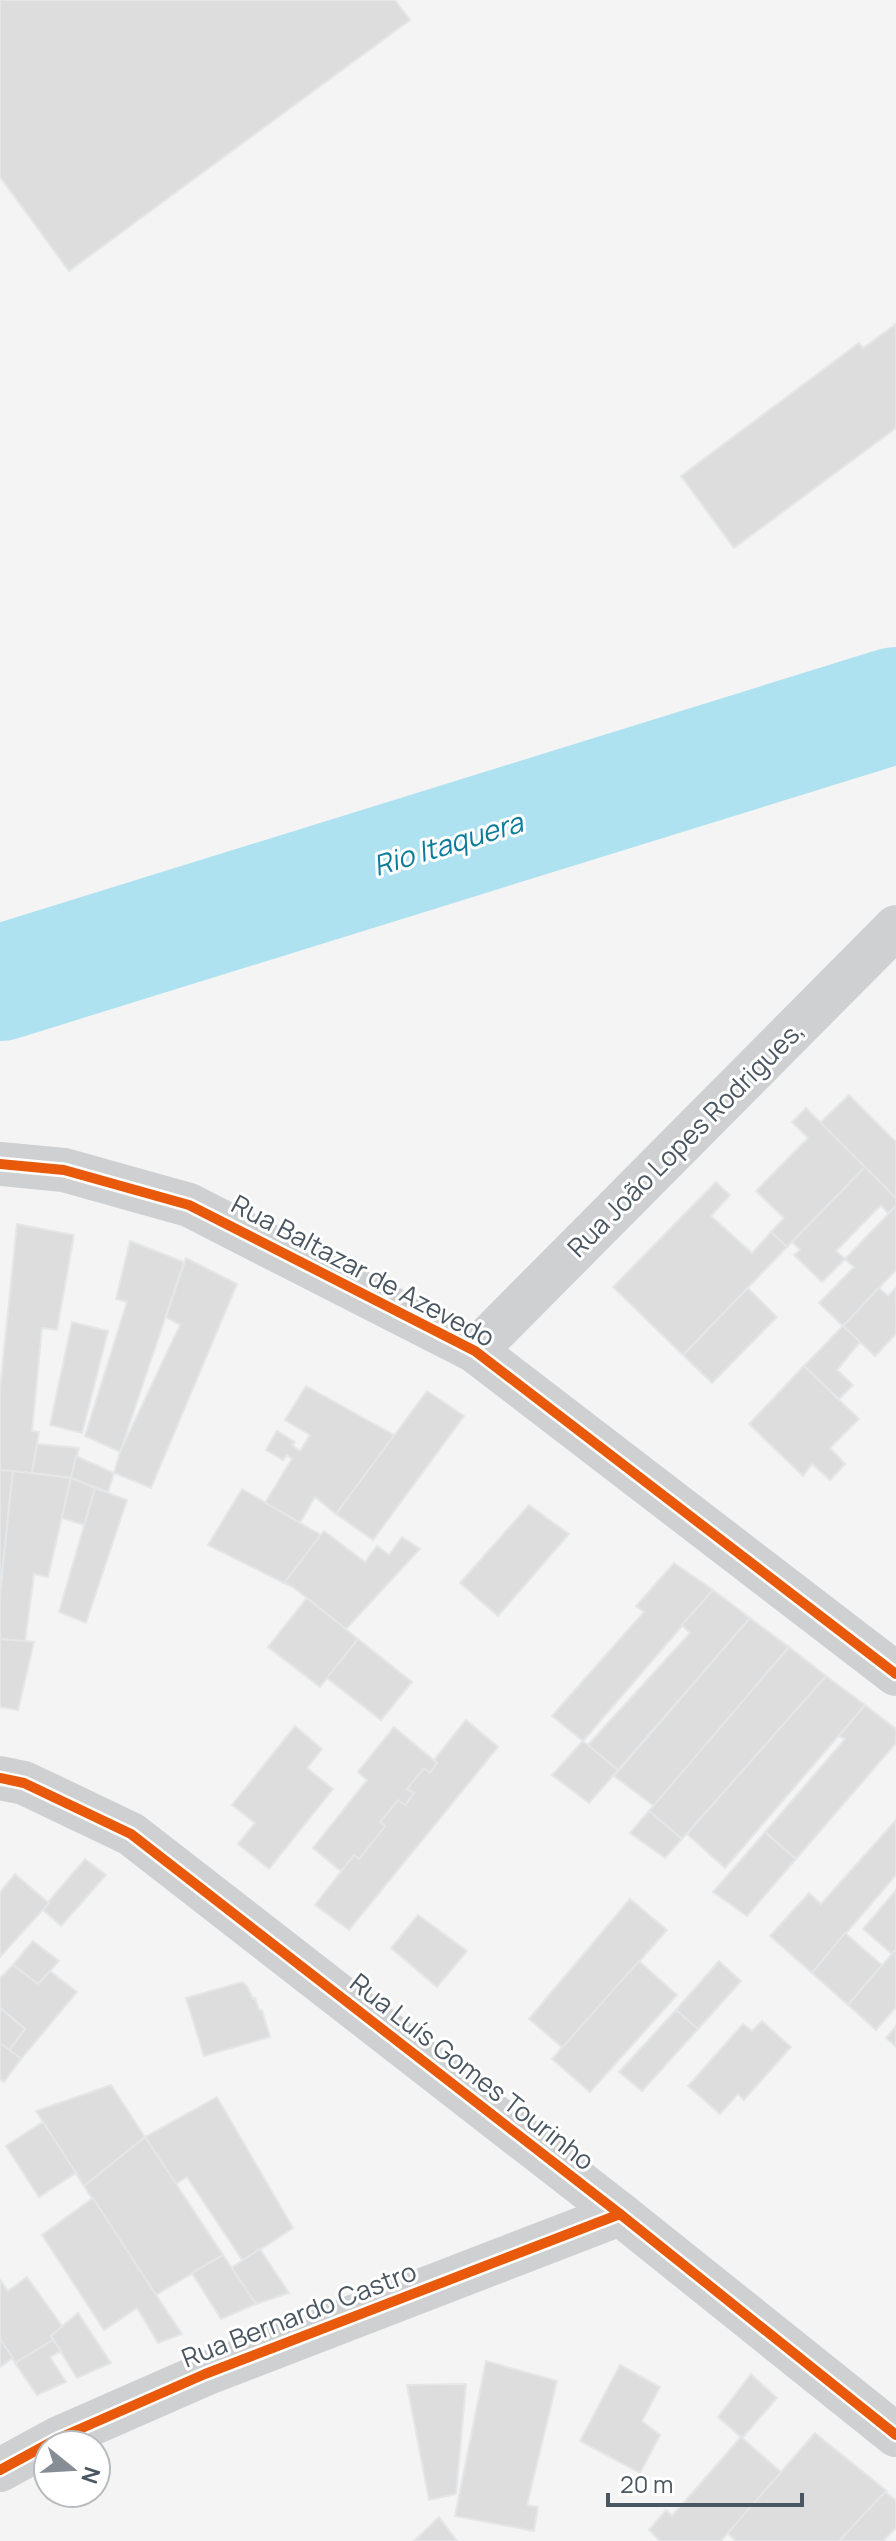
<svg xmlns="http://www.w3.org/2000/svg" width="896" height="2541" font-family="Manrope,sans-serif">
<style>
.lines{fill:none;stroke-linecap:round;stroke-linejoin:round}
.river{stroke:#aee2f0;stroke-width:116}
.building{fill:#ddddde;stroke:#e5e6e7;stroke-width:2}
.street{stroke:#ced0d2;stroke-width:44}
.cycleway-casing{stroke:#fff;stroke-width:15}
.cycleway{stroke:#e8590c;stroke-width:10}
.labels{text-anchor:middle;stroke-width:6;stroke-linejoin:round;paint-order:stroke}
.street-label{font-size:26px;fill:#4a5661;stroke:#fff}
.water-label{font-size:28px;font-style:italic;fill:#0c7c9b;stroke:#fff}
</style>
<rect width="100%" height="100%" fill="#f4f4f4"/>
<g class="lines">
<polyline class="river" points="0,983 896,705"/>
</g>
<g class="building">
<polygon points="0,0 395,0 410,20 69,271 0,177"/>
<polygon points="896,324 896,428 734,548 681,476 859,343 863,348"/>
<polygon points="849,1095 896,1142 896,1198 820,1123"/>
<polygon points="806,1108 865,1167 787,1247 771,1232 784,1218 756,1191 808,1138 792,1122"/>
<polygon points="865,1167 896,1198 896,1206 888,1213 881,1205 836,1251 845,1259 822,1282 794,1255 800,1250 792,1242"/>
<polygon points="716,1182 730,1195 711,1216 752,1253 771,1232 787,1247 683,1355 613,1287"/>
<polygon points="896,1206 896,1270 843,1326 819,1303 854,1267 845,1259"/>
<polygon points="17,1224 74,1235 57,1330 42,1328 32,1431 39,1432 32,1473 0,1470 0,1389"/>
<polygon points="130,1241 184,1262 120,1452 85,1436 127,1302 116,1299"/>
<polygon points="186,1258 237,1284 151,1488 114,1473 120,1452 180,1325 166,1317"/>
<polygon points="748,1288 777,1317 712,1383 683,1355"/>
<polygon points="879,1288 888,1296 896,1288 896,1334 875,1356 843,1326"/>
<polygon points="72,1322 108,1331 82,1433 50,1425"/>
<polygon points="843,1326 860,1342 837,1370 853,1385 839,1399 804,1366"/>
<polygon points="804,1366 859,1419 830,1448 845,1464 830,1480 812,1464 803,1476 749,1424"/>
<polygon points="306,1386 394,1435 336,1514 315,1497 300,1523 265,1503 292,1459 287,1455 283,1460 266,1450 277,1431 295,1442 292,1445 300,1451 310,1435 285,1420"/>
<polygon points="427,1391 464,1416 373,1540 336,1514"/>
<polygon points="37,1444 79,1448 71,1478 32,1473"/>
<polygon points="76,1456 114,1473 108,1492 71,1478"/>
<polygon points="0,1470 13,1471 0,1594"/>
<polygon points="13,1471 71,1478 48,1577 34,1574 25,1642 0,1639 0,1594"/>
<polygon points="71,1478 95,1488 84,1525 62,1518"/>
<polygon points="95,1488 127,1500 86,1623 59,1612"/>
<polygon points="242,1489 321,1535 284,1583 208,1545"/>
<polygon points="529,1505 569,1534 498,1616 460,1583"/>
<polygon points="324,1531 365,1562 377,1546 389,1555 402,1537 420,1549 346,1629 293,1587 284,1583"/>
<polygon points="674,1563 713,1590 583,1741 552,1716 644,1612 636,1606"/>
<polygon points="713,1590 750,1618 618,1770 588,1745 690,1633 682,1625"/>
<polygon points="307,1598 358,1639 320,1687 268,1647"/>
<polygon points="750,1618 789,1647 654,1806 614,1776"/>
<polygon points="0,1639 34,1642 18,1710 0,1707"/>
<polygon points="358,1639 412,1682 381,1720 327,1678"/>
<polygon points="789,1647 826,1676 682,1839 649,1811"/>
<polygon points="826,1676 865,1705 725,1868 687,1834"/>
<polygon points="865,1705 896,1729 896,1743 796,1859 765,1832 845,1739 839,1736"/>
<polygon points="466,1720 498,1747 349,1930 315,1905 354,1855 359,1859 385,1826 380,1822 398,1800 405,1805 414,1793 407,1789 424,1768 430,1773 437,1763 434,1760"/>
<polygon points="295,1726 322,1749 307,1768 333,1789 269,1869 238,1844 255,1823 232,1805"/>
<polygon points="394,1727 437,1763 430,1773 424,1768 407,1789 414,1793 405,1805 398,1800 380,1822 385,1826 359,1859 354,1855 341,1871 313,1848 367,1780 358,1772"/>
<polygon points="583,1741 618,1770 589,1803 552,1775"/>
<polygon points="649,1811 682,1839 665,1858 630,1833"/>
<polygon points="896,1820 896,1875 812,1973 770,1936 809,1893 821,1904"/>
<polygon points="765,1832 796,1859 747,1916 713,1892"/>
<polygon points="85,1859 106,1875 61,1926 42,1909"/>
<polygon points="15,1874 49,1903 0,1957 0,1892"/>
<polygon points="896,1890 896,1949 892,1954 863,1929"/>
<polygon points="630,1899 667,1930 563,2048 529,2019"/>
<polygon points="418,1915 467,1951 437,1987 391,1948"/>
<polygon points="845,1933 882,1965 848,2005 812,1973"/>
<polygon points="33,1941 59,1961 38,1984 13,1965"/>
<polygon points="896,1949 896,2007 876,2030 848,2005"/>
<polygon points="639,1961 677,1995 590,2092 552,2059"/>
<polygon points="719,1961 741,1981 698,2029 676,2010"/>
<polygon points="13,1965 38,1984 50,1971 77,1992 21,2059 9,2050 25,2029 0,2008 0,1978"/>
<polygon points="242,1982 247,1986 253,1999 255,1998 259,2010 262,2010 270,2037 204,2056 186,1998"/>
<polygon points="0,2008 25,2029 9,2050 0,2043"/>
<polygon points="676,2010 698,2029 642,2091 619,2072"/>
<polygon points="762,2021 791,2047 744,2100 738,2094 720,2114 688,2086 743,2024 752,2031"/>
<polygon points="896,2026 896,2047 886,2038"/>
<polygon points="0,2043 21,2059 4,2082 0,2079"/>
<polygon points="111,2085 145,2137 84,2186 36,2111"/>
<polygon points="217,2097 293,2228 243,2261 187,2177 176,2184 145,2137"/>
<polygon points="43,2122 76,2173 39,2197 6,2146"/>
<polygon points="145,2137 223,2255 156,2295 84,2186"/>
<polygon points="93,2198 156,2295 182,2334 158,2343 137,2308 104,2330 42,2235"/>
<polygon points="260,2249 289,2293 256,2304 231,2268"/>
<polygon points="223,2255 256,2304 221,2319 192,2273"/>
<polygon points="27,2277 62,2326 51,2336 53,2340 15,2363 0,2339 0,2280 8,2291"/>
<polygon points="78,2313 111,2363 77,2378 51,2336"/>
<polygon points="0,2339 13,2358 0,2367"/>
<polygon points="53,2340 61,2351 50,2357 66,2382 37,2395 15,2363"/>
<polygon points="486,2361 557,2381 527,2505 538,2507 534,2531 455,2516"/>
<polygon points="620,2365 660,2387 642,2421 660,2435 640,2473 580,2441"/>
<polygon points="751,2374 777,2398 742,2438 718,2417"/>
<polygon points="466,2384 456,2494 429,2500 407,2385"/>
<polygon points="815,2433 887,2491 839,2541 736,2541 727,2533"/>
<polygon points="741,2437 781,2472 721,2541 660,2541 649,2530 666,2510 672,2516"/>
<polygon points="885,2492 896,2500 896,2528 883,2541 839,2541"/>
<polygon points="439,2517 457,2541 414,2541"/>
</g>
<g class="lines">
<g class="street">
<polyline points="0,1164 64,1170 189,1205 475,1351 896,1674"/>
<polyline points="475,1351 896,927"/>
<polyline points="0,1778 24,1783 131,1834 620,2214 896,2435"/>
<polyline points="0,2470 57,2439 205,2374 620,2214"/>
</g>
<defs>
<g id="cycleway">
<polyline points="0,1164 64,1170 189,1205 475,1351 896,1674"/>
<polyline points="0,1778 24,1783 131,1834 620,2214 896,2435"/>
<polyline points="0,2470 57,2439 205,2374 620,2214"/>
</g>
</defs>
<use href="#cycleway" class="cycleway-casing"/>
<use href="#cycleway" class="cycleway"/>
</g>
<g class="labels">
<g class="street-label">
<text transform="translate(686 1139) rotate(-45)" y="9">Rua João Lopes Rodrigues,</text>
<text transform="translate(363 1271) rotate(28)" y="9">Rua Baltazar de Azevedo</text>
<text transform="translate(472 2072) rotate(38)" y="9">Rua Luís Gomes Tourinho</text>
<text transform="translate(299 2315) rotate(-21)" y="9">Rua Bernardo Castro</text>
</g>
<g class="water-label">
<text transform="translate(448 844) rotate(-17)" y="10">Rio Itaquera</text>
</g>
</g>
<g transform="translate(72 2469) rotate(108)"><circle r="38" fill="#ffffff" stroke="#b7bbc0" stroke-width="2"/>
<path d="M0-6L14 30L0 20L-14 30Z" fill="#868d94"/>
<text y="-12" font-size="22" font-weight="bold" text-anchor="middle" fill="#4a5661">N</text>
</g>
<path d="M608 2493v12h194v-12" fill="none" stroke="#4a5661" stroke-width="4"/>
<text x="620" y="2493" font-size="24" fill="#4a5661" stroke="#ffffff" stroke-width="6" paint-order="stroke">20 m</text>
</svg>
